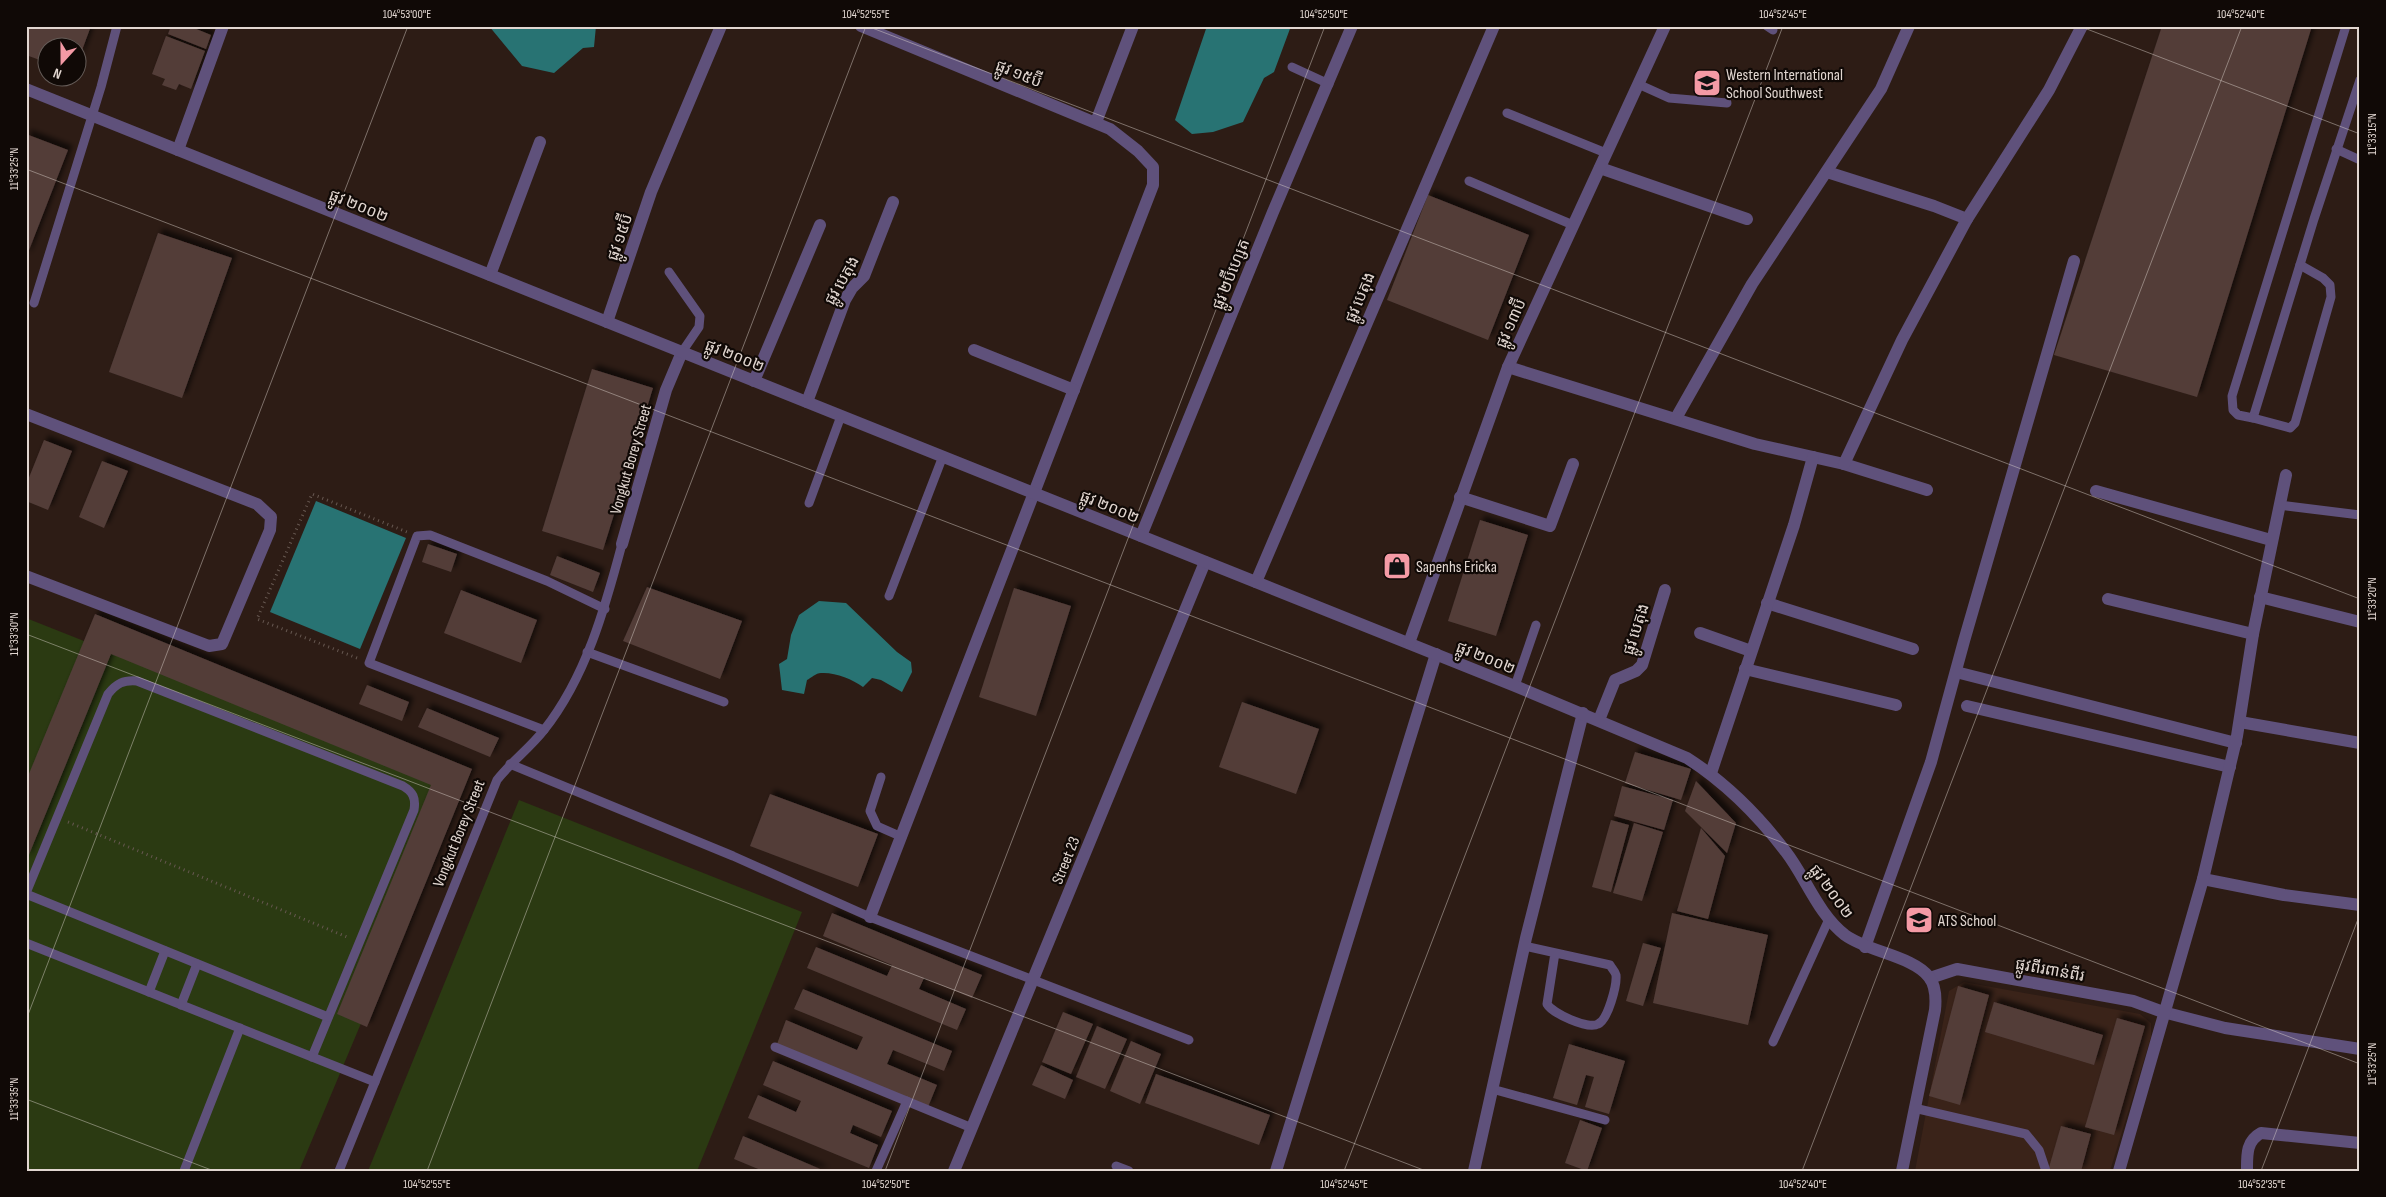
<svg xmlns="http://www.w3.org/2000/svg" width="2386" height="1197" font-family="'Sofia Sans Condensed','Noto Sans Khmer',sans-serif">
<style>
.built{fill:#3a2319}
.green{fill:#2b3a12}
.water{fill:#287373}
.building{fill:#523d39;filter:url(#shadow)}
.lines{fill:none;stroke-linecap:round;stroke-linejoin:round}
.path{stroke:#675851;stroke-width:3;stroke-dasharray:1 4;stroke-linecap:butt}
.service{stroke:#5f517b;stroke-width:9}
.minor{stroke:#5f517b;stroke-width:12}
.tertiary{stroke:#5f517b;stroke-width:12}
.ticks{fill:none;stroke:#e1d6d0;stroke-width:1;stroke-opacity:0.45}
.labels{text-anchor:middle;stroke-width:4.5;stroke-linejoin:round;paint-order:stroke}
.street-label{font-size:16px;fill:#e1d6d0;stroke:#100906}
.poi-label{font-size:16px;fill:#e1d6d0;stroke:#100906;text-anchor:start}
.neatline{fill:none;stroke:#e1d6d0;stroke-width:2}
.ticks-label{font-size:12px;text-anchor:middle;fill:#e1d6d0}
</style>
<defs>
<filter id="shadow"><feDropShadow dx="4.5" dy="-4.5" stdDeviation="2.5" flood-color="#0009"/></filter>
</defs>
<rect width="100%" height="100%" fill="#2d1c15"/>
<polygon class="built" points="1964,982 2140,1014 2151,1023 2151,1037 2110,1171 1915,1171 1949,991"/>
<g class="green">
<polygon points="26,618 459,790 299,1171 26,1171"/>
<polygon points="519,800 802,912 697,1171 368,1171"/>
</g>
<g class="water">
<polygon points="489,26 596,26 594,47 583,48 554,73 522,66"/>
<polygon points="1207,26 1291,26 1274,72 1264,78 1243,122 1213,132 1192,134 1175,120"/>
<polygon points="316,501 406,538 360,649 270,612"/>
<path d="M 819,601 L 846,603 L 897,652 L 911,662 L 912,672 L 902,692 L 881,680 L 872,678 L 863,687 C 852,679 835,672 821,673 C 816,673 811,678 807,680 L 804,694 L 782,690 L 779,664 L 787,659 L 791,635 L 799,615 Z"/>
</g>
<g class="building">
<polygon points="26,26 91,26 78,61 78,48 48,48 48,63 26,55"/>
<polygon points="171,26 189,26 211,35 206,49 168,34"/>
<polygon points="2162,26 2312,26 2197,397 2054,355"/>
<polygon points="166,36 205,51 191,89 179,84 176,90 162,85 165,79 152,74"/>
<polygon points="26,134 68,150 26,258"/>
<polygon points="1428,195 1529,235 1488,340 1387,300"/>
<polygon points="158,233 232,258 182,398 109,372"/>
<polygon points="592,369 653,388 603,550 542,531"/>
<polygon points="44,440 72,451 48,510 26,501 26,485"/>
<polygon points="102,461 128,471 104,528 79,517"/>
<polygon points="1480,520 1528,535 1496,636 1448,621"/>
<polygon points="428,544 457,554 451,572 422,562"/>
<polygon points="557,556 600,573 593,592 550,575"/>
<polygon points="647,587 742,621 720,679 623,641"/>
<polygon points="1014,588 1071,606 1036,716 979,697"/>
<polygon points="461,590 537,620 521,663 444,633"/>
<polygon points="95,614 472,769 367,1027 337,1014 431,785 111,654 26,862 26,781"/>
<polygon points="367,685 409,702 402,721 359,704"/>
<polygon points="1242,702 1319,729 1296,794 1219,767"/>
<polygon points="427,708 499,738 490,757 418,727"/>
<polygon points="1635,752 1691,769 1681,800 1625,783"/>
<polygon points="1696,781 1736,823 1727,853 1685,811"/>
<polygon points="1622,786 1673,800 1664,830 1614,816"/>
<polygon points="770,794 878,834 858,887 750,846"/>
<polygon points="1611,820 1629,825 1611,892 1592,887"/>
<polygon points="1634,823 1663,832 1642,901 1613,893"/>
<polygon points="1701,828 1725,856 1708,919 1677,911"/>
<polygon points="832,913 982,975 972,998 924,978 919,989 966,1009 957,1030 807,968 816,947 887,976 892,965 823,936"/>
<polygon points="1672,913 1768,935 1748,1025 1653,1003"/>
<polygon points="1643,943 1661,948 1643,1006 1626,1001"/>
<polygon points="1958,986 1989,995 1960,1105 1929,1096"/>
<polygon points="803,989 952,1051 944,1071 893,1050 887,1064 937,1085 928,1107 777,1044 786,1020 857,1050 863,1037 794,1009"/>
<polygon points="1994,1002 2103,1035 2094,1065 1985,1032"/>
<polygon points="1063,1012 1093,1024 1071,1074 1042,1062"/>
<polygon points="2117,1018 2145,1026 2114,1135 2085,1127"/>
<polygon points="1097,1026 1127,1039 1105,1089 1076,1077"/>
<polygon points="1131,1041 1161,1054 1140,1104 1110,1091"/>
<polygon points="1569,1044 1625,1061 1609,1114 1585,1107 1594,1077 1586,1075 1577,1105 1553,1098"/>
<polygon points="773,1061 892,1111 881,1137 853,1125 850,1133 878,1145 869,1168 748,1118 758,1095 796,1112 801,1101 763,1085"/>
<polygon points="1041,1065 1073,1080 1065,1099 1032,1085"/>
<polygon points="1156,1074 1270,1115 1259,1145 1145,1103"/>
<polygon points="1580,1120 1602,1128 1587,1171 1565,1163"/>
<polygon points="2061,1126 2091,1134 2081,1171 2048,1171"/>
<polygon points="743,1136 825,1171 763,1171 734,1159"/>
</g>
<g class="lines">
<g class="path">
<polyline points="357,658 257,619 312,494 407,532"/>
<polyline points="68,822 347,937"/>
</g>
<g class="service">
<polyline points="1767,26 1773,30"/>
<polyline points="2346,26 2232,396 2233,410 2238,415 2253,418 2314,219 2360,80"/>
<polyline points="1292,67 1329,84"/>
<polyline points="1638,84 1669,98 1727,103"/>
<polyline points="1507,113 1606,153"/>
<polyline points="2336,149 2360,160"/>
<polyline points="1469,181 1573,225"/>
<polyline points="669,272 700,316 699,327 682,352"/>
<polyline points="34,303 101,87 117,26"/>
<polyline points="2253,418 2290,428 2295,423 2331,297 2330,285 2323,278 2300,265"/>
<polyline points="809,503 841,416"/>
<polyline points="2279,505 2360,515"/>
<polyline points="889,596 943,456"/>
<polyline points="587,652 724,702"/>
<polyline points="1515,686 1536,625"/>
<polyline points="544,730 369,663 417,536 430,535 547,581 605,609"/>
<polyline points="510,764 733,856 870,917 1189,1040"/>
<polyline points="881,777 870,811 877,826 902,837"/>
<path d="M 26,893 L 108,694 C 117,683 123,680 137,681 L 403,786 C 413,792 416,798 414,810 L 312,1057"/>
<polyline points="26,894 328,1017"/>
<polyline points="26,943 375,1082"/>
<path d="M 1524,946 L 1610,965 C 1612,969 1615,971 1616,975 C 1617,985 1608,1020 1598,1024 C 1588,1030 1552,1013 1547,1004 L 1555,953"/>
<polyline points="149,992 165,951"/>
<polyline points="181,1005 197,964"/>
<polyline points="1773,1042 1829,919"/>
<polyline points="775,1047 972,1128"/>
<polyline points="1492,1089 1605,1120"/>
<polyline points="1914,1108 2026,1134 2039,1150 2046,1171"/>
<polyline points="1116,1166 1129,1171"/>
<polyline points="184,1171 240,1028"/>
<path d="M 339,1171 L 497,780 C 511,762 530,748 544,730 C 586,677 605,608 622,544"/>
<polyline points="876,1171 907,1101"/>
</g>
<g class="minor">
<polyline points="861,26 1110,129 1138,151 1153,167 1153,185 870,917"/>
<polyline points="1096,122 1133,26"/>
<polyline points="178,150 223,26"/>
<polyline points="1600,168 1747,219"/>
<polyline points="1827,172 1934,206 1967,219"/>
<polyline points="490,275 540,142"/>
<polyline points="607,322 651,192 721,26"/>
<polyline points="974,350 1074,390"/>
<polyline points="1508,367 1755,444 1844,464 1927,490"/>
<polyline points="754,381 820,225"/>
<polyline points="807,402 845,300 852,288 864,276 893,202"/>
<polyline points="26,414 257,504 271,517 270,530 222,644 209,646 26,576"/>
<polyline points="1676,418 1752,284 1881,89 1909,26"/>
<polyline points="1844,464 1902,340 1967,219 2049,90 2082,26"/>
<polyline points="2096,491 2271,540"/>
<polyline points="1460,497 1550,526 1573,464"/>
<polyline points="1141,536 1273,212 1352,26"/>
<polyline points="622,544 666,390 682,352"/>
<polyline points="1256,582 1494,26"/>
<polyline points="2260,597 2360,622"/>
<polyline points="2108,599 2253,634"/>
<polyline points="1767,603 1913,649"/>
<polyline points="1700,633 1751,651"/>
<polyline points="1745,669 1896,705"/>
<polyline points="1956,672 2236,743"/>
<polyline points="1967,706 2230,767"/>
<polyline points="1599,720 1615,680 1636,671 1642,665 1665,590"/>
<polyline points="2240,722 2360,743"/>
<polyline points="1711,773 1794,525 1813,457"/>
<polyline points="2203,879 2284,895 2360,905"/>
<polyline points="1865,947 1931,762 1964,641 2074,261"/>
<polyline points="1930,978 1957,969 2133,1001 2163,1012 2225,1028 2360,1049"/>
<polyline points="954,1171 1205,562"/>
<polyline points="1276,1171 1436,654"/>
<polyline points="1474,1171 1526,938 1583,713"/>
<polyline points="2119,1171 2203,879 2237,736 2253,634 2286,475"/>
<path d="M 2247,1171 C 2247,1155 2246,1141 2261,1133 L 2360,1143"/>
</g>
<g class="tertiary">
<path d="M 26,89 L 1515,686 L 1687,758 C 1726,783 1758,815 1786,852 C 1806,878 1818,914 1845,935 C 1868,952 1913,956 1929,977 C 1936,986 1936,1000 1935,1010 L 1902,1171"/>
<polyline points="1409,643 1508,367 1665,26"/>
</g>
</g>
<path class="ticks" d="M 867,26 L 2360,599M 2079,26 L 2360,134M 26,169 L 2360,1064M 26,634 L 1426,1171M 26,1020 L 408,26M 26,1099 L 214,1171M 427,1171 L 866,26M 885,1171 L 1325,26M 1344,1171 L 1783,26M 1802,1171 L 2242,26M 2261,1171 L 2360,914"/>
<defs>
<symbol id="school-square" viewBox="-11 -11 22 22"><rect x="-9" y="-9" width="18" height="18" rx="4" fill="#f49aa5" stroke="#100906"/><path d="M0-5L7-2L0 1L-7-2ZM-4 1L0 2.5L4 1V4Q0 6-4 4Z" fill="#111"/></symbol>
<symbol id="shop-square" viewBox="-11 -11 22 22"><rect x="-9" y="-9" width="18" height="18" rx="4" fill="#f49aa5" stroke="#100906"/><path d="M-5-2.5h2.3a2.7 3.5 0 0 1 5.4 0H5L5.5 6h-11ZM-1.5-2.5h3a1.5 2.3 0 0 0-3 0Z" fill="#111"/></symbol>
</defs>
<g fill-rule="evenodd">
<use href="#school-square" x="1691" y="67" width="32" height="32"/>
<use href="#shop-square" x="1381" y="550" width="32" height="32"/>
<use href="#school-square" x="1903" y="904" width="32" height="32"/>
</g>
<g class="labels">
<g class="street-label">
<text transform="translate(1019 73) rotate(22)" y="6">ផ្លូវ ១៥ប៊ី</text>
<text transform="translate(359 205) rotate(22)" y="6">ផ្លូវ ២០០២</text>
<text transform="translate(619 237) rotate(-71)" y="6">ផ្លូវ ១៥ប៊ី</text>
<text transform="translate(1230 274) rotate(-68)" y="6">ផ្លូវ ២ប៊ីហ្សេត</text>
<text transform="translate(841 280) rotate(-60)" y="6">ផ្លូវ បេតុង</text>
<text transform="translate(1359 297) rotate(-67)" y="6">ផ្លូវ បេតុង</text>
<text transform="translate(1510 323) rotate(-66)" y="6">ផ្លូវ ១៣ប៊ី</text>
<text transform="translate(735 355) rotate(22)" y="6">ផ្លូវ ២០០២</text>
<text transform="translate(630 459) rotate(-74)" y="6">Vongkut Borey Street</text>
<text transform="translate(1110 506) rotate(22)" y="6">ផ្លូវ ២០០២</text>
<text transform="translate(1635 629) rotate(-72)" y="6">ផ្លូវ បេតុង</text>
<text transform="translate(1486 657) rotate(22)" y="6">ផ្លូវ ២០០២</text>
<text transform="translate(458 833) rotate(-68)" y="6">Vongkut Borey Street</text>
<text transform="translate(1065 860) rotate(-68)" y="6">Street 23</text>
<text transform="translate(1832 891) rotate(54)" y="6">ផ្លូវ ២០០២</text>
<text transform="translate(2050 969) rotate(10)" y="6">ផ្លូវពីរពាន់ពីរ</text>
</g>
<g class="poi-label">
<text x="1726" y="80">Western International<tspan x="1726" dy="18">School Southwest</tspan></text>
<text x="1416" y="572">Sapenhs Ericka</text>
<text x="1938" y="926">ATS School</text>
</g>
</g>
<rect width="2386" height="1197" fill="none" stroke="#100906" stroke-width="55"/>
<g transform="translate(62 62) rotate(201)"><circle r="24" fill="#100906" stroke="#645b57"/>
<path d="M0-4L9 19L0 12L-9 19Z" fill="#f49aa5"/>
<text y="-8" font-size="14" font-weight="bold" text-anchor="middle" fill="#e1d6d0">N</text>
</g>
<rect x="28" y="28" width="2330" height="1142" class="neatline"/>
<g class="ticks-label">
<text x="407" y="18">104°53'00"E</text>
<text x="866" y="18">104°52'55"E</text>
<text x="1324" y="18">104°52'50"E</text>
<text x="1783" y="18">104°52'45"E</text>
<text x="2241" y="18">104°52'40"E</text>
<text transform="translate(2372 134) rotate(-90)" y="4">11°33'15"N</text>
<text transform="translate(14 169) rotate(-90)" y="4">11°33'25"N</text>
<text transform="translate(2372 599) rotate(-90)" y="4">11°33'20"N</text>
<text transform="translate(14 634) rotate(-90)" y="4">11°33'30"N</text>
<text transform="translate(2372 1064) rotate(-90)" y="4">11°33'25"N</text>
<text transform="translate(14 1099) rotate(-90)" y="4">11°33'35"N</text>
<text x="427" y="1188">104°52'55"E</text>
<text x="886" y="1188">104°52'50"E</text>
<text x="1344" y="1188">104°52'45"E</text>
<text x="1803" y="1188">104°52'40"E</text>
<text x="2262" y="1188">104°52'35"E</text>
</g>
</svg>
